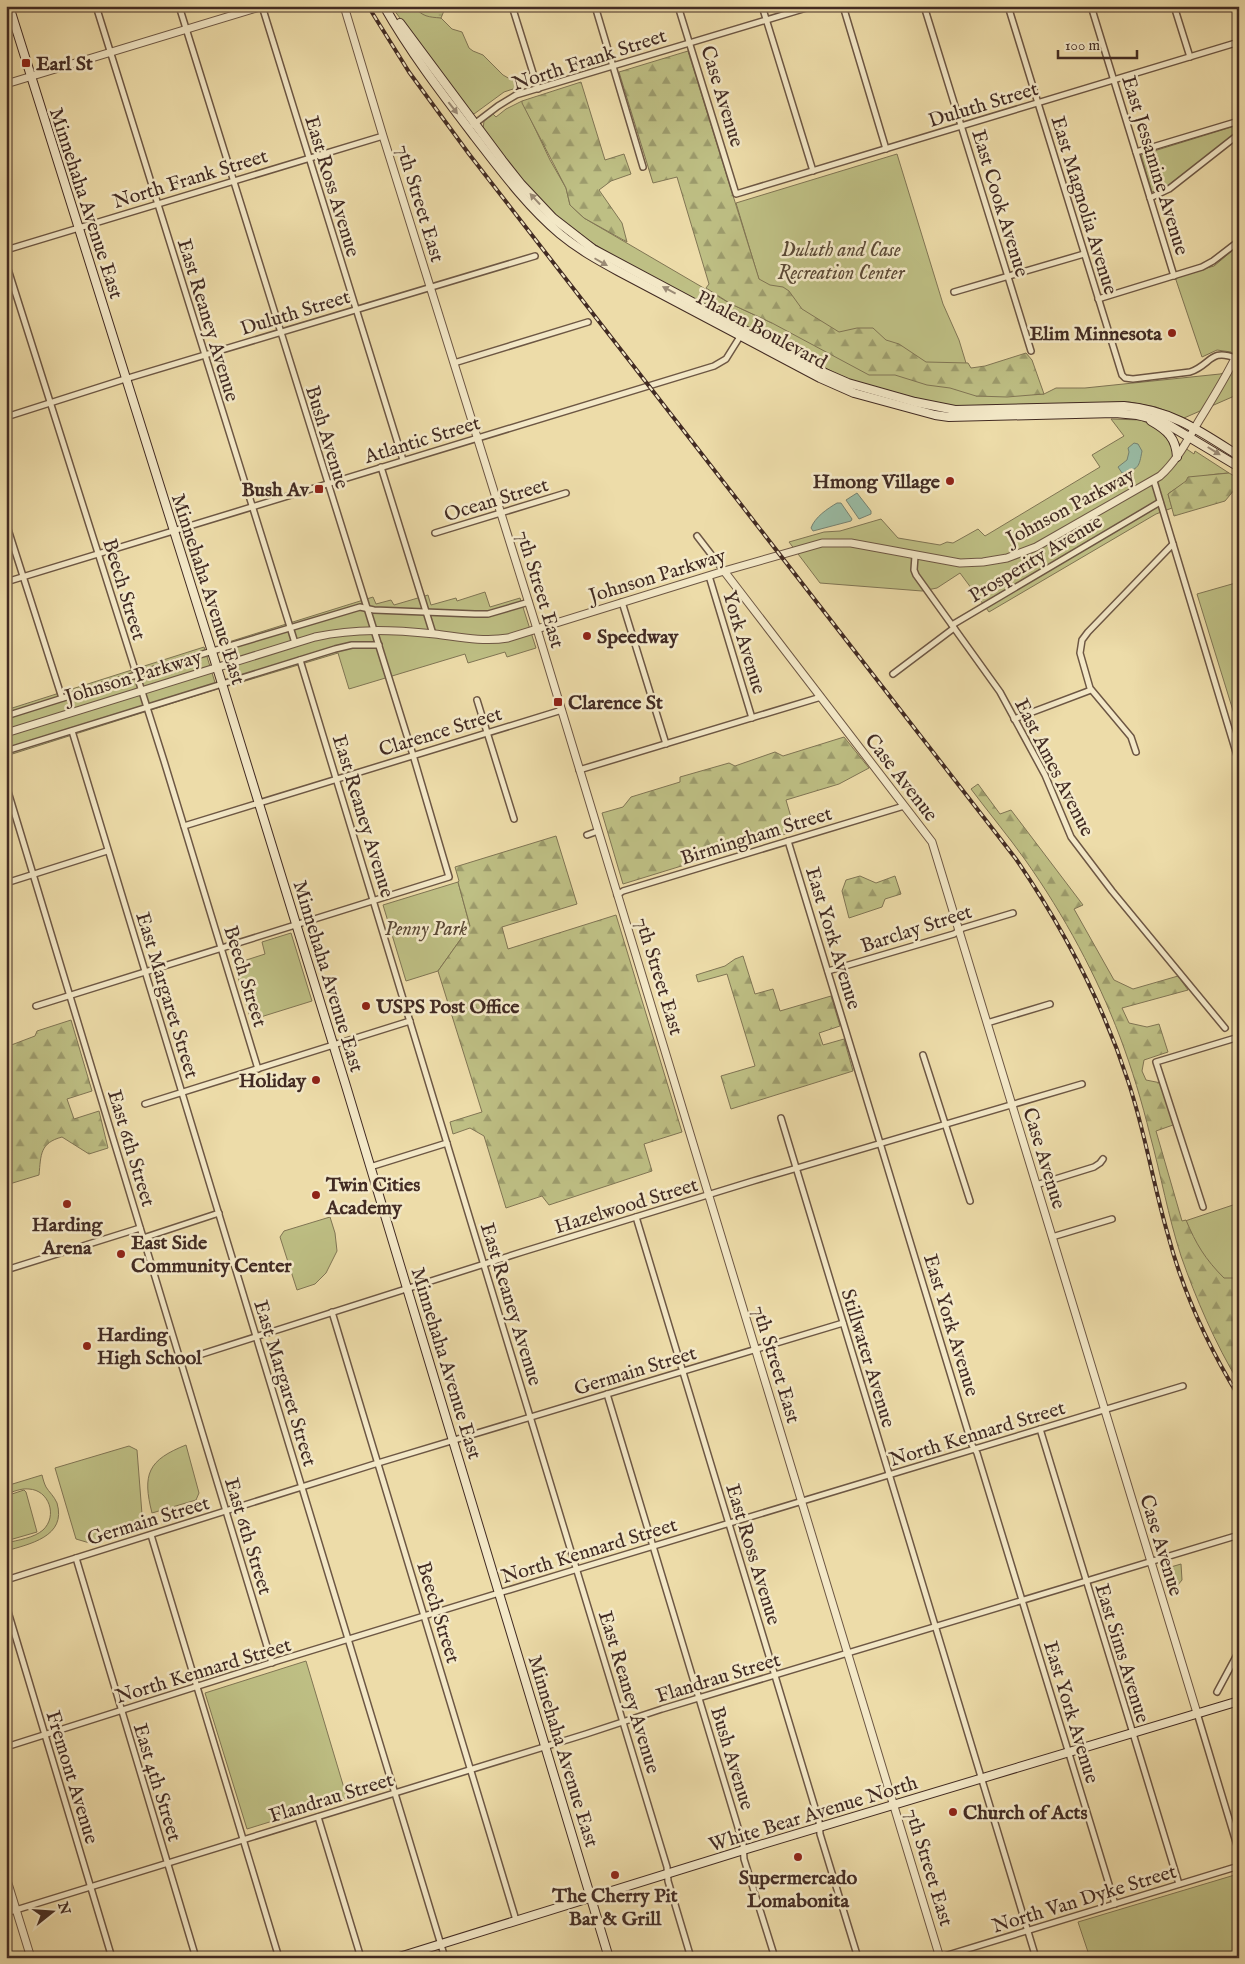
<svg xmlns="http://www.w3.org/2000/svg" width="1245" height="1964" font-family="'IM FELL English',serif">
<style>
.green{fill:#bebf84;stroke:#807554}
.forest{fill:url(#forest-firs);stroke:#807554}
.wetland{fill:url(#wetland-marsh);stroke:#807554}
.water{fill:#9abca5;stroke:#778271}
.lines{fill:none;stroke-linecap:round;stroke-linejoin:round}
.minor-casing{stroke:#6d5744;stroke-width:8}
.tertiary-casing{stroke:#6d5744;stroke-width:9}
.secondary-casing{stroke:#422b23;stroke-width:10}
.minor{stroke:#f3e8c7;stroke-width:5}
.tertiary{stroke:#f3e8c7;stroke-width:7}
.secondary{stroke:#f3e8c7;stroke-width:8}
.rail-casing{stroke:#422b23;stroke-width:4}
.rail{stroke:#f3e8c7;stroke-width:2;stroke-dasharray:5.5;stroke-linecap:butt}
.oneway{fill:#9a8a75}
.poi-dot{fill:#8f2418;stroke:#f3e8c7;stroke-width:2}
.labels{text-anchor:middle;stroke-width:5;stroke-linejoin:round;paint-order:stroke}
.street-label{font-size:20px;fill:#422b23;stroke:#f3e8c7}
.poi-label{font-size:20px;font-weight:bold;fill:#422b23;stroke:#f3e8c7;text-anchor:start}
.park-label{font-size:20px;font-style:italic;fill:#5b4936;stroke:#f3e8c7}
</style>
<defs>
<pattern id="forest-firs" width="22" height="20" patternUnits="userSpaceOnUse" patternTransform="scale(1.25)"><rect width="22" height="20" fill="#bebf84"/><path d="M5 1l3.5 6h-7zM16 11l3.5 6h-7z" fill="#9c9b6c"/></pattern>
<pattern id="wetland-marsh" width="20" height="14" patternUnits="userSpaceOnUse" patternTransform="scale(1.25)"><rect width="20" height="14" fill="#bebf84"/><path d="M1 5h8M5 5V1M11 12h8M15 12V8" fill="none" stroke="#9c9b6c"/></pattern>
</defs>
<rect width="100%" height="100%" fill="#eddca9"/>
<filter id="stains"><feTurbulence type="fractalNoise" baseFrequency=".004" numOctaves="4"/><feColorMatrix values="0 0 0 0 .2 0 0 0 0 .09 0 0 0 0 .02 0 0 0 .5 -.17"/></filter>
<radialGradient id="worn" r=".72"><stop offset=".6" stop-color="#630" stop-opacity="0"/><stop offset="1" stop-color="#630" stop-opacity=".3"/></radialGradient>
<g class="green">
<polygon points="391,6 414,6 418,11 441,18 452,29 462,32 469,48 473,51 483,55 503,75 510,79 531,83 504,92 474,114 471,113"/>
<path d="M 522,101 L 550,160 L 566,188 L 570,205 L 584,218 L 731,304 L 772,323 L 736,203 L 897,154 L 943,304 L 959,340 L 976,396 L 1044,394 L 1056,388 L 1085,388 L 1220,374 L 1237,369 L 1231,352 L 1217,350 L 1202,357 L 1175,277 L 1214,266 L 1239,245 L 1239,394 L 1184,418 L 1156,407 L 1129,402 L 953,406 L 930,402 L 851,380 L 835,373 L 610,254 C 589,241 568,227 549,209 C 524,185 504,157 483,129 L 484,121 L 493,114 L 496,117 L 506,109 Z"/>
<polygon points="1235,126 1238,129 1231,137 1166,187 1152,192 1141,155"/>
<path d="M 1111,419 L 1141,420 L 1151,425 L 1194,454 L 1195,451 L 1229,473 C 1202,475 1190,478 1168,494 L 1172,508 L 1156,514 L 989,612 L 960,573 L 937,588 L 922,591 L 820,583 L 789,542 L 824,532 L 840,531 L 881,519 L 898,538 L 940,545 L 947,542 L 953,543 L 978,529 L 985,536 L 1100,467 L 1092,455 L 1124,436 Z"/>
<polygon points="1239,582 1239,730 1197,594"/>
<polygon points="485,592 490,607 520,598 536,648 507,657 505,652 468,663 465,654 349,689 338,653 232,685 219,645 373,597 376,604 391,600 394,605 428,595 431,605 456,598 457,601"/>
<polygon points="204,647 217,689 6,756 6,710"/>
<polygon points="458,882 470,926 438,971 406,981 383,905"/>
<polygon points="291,933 312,1001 251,1020 234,964 265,954 262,942"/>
<polygon points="1239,1203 1239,1368 1179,1223"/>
<polygon points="330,1217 335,1233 337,1251 326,1273 315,1284 297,1290 280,1237 284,1231"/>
<path d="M 186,1445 L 199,1493 L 196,1500 L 152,1513 C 142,1474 148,1460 186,1445 Z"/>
<polygon points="129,1446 137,1450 143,1527 93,1544 76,1539 55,1468"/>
<path d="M 42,1475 C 43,1479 44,1483 46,1487 C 49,1492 54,1496 57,1503 C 67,1537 29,1544 6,1551 L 6,1543 C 18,1540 34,1538 43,1530 C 58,1516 49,1490 29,1489 C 21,1488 13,1492 6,1494 L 6,1486 Z"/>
<polygon points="24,1490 26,1492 37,1532 6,1541 6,1496"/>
<polygon points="1181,1564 1182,1580 1177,1586 1168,1588 1163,1572 1164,1569"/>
<polygon points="306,1661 347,1798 247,1829 205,1693"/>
<polygon points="1238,1874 1239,1958 1090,1958 1078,1922"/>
</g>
<g class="forest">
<polygon points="688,51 759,279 770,285 783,287 789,291 802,309 839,332 857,328 873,328 886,340 899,344 926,362 968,363 971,368 985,366 1026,353 1032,360 1044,394 1007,397 976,396 950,388 927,385 895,375 869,375 772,323 731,304 706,288 709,284 677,177 653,183 619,72"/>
<polygon points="581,82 605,160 624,154 631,174 611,181 599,190 622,223 627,242 584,218 570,205 566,188 522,103 522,101"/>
<polygon points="1229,473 1236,477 1235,489 1225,501 1174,516 1168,494 1186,481 1188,477"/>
<polygon points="844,737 869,768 839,784 786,800 795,831 623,884 602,813 623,807 631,797 680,782 680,777 729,763 735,766 775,752 783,756"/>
<path d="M 978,784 L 1000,814 L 1011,810 L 1083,905 L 1074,909 L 1114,980 L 1133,989 L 1178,976 L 1188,990 L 1122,1008 L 1129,1023 L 1147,1027 L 1159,1024 L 1168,1052 L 1144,1060 L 1142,1071 L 1146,1080 L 1161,1083 L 1173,1125 L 1156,1131 L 1182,1221 L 1186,1220 C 1196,1244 1205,1259 1224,1278 L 1239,1278 L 1239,1383 C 1215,1343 1196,1299 1181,1256 C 1168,1216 1161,1175 1150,1135 C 1142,1102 1132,1069 1120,1037 C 1097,976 1064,915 1026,861 C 1009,837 989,813 971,789 Z"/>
<polygon points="556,836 577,904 502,927 508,949 616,915 682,1132 644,1144 652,1171 549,1205 542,1196 506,1208 484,1136 470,1128 453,1134 450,1122 482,1112 438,971 470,926 458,882 459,881 455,867"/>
<polygon points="860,876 876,883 895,876 901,894 885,899 882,907 849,918 842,891 846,880"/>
<polygon points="743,956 755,994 773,989 780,1011 831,996 840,1026 819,1033 823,1045 844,1039 853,1071 731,1109 721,1076 755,1066 727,974 698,982 696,975 725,966 735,959"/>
<path d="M 71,1020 L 92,1091 L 67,1099 L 74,1119 L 99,1111 L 108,1148 L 89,1154 L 62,1137 C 40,1143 41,1154 39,1175 L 6,1185 L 6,1063 L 10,1062 L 6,1047 L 35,1036 L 37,1031 Z"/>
</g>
<path class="wetland" d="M 414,6 L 446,6 L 441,18 C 429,17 422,17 414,6 Z"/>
<g class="water">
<path d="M 1134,443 L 1138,444 L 1142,451 C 1139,467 1139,469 1122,473 L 1118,467 L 1127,460 L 1129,452 L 1128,448 Z"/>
<polygon points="857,493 871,511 871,514 859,519 846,500"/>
<path d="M 837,503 L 841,503 L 852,519 L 851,521 L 813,531 L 811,528 C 815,517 827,509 837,503 Z"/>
</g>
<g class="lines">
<defs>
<g id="minor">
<polyline points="96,6 295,643"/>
<polyline points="262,6 403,460"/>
<polyline points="512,6 538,89"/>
<polyline points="595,6 643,167"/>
<polyline points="678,6 736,194 1239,42"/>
<polyline points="762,6 813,171"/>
<polyline points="843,6 886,149"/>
<polyline points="924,6 1031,351"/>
<path d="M 1008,6 L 1122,375 L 1125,378 L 1133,379 L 1190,372 C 1211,365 1210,348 1235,358"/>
<polyline points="1091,6 1174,276"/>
<polyline points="1174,6 1190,57"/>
<polyline points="473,125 498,106 516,95 813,6"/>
<polyline points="1136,152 1239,121"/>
<polyline points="1150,198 1169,189 1239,134"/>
<polyline points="6,250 383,136"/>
<polyline points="6,263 164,761 258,1069"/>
<polyline points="954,292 1084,254"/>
<polyline points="1098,299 1202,267 1213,261 1239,241"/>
<polyline points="454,363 588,322"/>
<polyline points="6,417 125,379 535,256"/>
<polyline points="381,467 433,634"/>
<polyline points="1154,481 1239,762"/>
<polyline points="6,523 62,698"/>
<polyline points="435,533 566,493"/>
<polyline points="697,536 724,571"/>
<polyline points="915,556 914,570 916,575 1000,692 1045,775 1071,837 1112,891 1225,1028"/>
<polyline points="709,576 752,718"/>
<polyline points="6,582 714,366 726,359 741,335"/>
<polyline points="622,602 666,744"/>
<polyline points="952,625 1160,502"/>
<polyline points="300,660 667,1867 668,1881 691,1958"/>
<polyline points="893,674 954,628"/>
<polyline points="477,700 514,819"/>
<polyline points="6,716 206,653 360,607 374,610 475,614 488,614 529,602"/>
<polyline points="1014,719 1091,690"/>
<polyline points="72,731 445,1958"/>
<polyline points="6,751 335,649 352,645 379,645"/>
<polyline points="1136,752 1131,737 1090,688 1080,653 1082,640 1088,632 1173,544"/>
<polyline points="579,770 821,697"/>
<polyline points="6,785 272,1663"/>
<polyline points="184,826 562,710"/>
<polyline points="587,835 598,831"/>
<polyline points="788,841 972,1445 977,1453 1115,1904"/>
<polyline points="6,883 107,851"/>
<polyline points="617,895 623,891 904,806"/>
<polyline points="828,971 954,934 963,928 1013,913"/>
<polyline points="36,1006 449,877 413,755 179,6"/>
<polyline points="987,1023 1050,1004"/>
<polyline points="923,1055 970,1201"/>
<polyline points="145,1104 410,1021"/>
<polyline points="781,1118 1036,1958"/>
<polyline points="370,1167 447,1143"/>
<polyline points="1036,1185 1094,1167 1100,1163 1103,1159"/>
<polyline points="1203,1207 1156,1062 1239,1037"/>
<polyline points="636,1217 819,1821 820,1834 858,1958"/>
<polyline points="1052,1237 1112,1219"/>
<polyline points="143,1238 219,1213"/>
<polyline points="6,1270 140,1228"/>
<polyline points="332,1312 516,1920"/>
<polyline points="180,1361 522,1252 753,1181 1082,1084"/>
<polyline points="607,1394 743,1844 744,1859 775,1958"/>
<polyline points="1040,1429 1179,1884"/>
<polyline points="151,1535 279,1958"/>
<polyline points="76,1558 196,1958"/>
<polyline points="6,1580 378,1463 843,1323"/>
<polyline points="6,1605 112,1958"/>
<polyline points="1217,1692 1239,1651"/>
<polyline points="1197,1713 1239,1852"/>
<polyline points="6,1747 277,1661 571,1571 1183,1386"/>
<polyline points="318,1817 361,1958"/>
<polyline points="6,1913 586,1734 662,1709 1239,1535"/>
<polyline points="938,1958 1239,1866"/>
</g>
<g id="tertiary">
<polyline points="344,6 383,136 537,629 940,1958"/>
<polyline points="6,84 263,6"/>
<polyline points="724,571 932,842 1197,1713"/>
<path d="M 6,733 L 315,637 C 357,628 393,630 435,634 C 459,637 483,642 508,638 L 724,571 L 822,543 L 851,543 L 960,563 L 983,562 L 1007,558 L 1036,547 L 1160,476 C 1177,461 1188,439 1200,419 C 1214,396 1228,374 1239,350"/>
<polyline points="6,1877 31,1958"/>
</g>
<g id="secondary">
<polyline points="9,6 219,674 346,1086 609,1958"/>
<path d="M 384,6 C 410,52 443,95 475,137 C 502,172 527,206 560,234 C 578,249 598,260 618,271 L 820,378 L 854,393 L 935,415 L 949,417 L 1115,413 L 1137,415 L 1162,421 L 1239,467"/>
<path d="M 400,23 L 502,160 L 521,184 L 553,218 L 593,249 L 825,373 L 848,383 L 915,402 L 955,410 L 1124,406 C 1171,410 1200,431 1239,456"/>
<path d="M 1151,421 C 1167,430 1176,438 1177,457"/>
<polyline points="396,1958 750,1848 1239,1701"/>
</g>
</defs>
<use href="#minor" class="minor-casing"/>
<use href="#tertiary" class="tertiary-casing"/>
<use href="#secondary" class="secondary-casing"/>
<use href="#minor" class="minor"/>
<use href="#tertiary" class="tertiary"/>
<use href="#secondary" class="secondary"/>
<defs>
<path id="rail" d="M 368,6 L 409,72 L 469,154 L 1016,859 C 1063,928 1102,1001 1128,1081 C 1145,1131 1153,1184 1168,1235 C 1183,1292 1208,1346 1239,1397"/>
</defs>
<use href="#rail" class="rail-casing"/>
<use href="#rail" class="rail"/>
</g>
<defs><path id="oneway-solid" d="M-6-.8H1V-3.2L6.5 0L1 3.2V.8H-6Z" transform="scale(1.25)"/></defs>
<g class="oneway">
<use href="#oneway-solid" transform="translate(453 108) rotate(52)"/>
<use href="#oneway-solid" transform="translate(535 199) rotate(-133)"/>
<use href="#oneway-solid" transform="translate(601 262) rotate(30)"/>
<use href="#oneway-solid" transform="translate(669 290) rotate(-152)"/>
<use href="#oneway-solid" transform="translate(1214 451) rotate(32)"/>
</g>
<g class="poi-dot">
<rect x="21" y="58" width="10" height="10" rx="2.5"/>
<circle cx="1172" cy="333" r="5"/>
<circle cx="950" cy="481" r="5"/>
<rect x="314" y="484" width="10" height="10" rx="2.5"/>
<circle cx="587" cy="636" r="5"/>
<rect x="553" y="697" width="10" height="10" rx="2.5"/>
<circle cx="366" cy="1006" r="5"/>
<circle cx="316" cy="1080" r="5"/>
<circle cx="316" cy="1195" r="5"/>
<circle cx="67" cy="1204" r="5"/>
<circle cx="121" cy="1254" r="5"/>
<circle cx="87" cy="1346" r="5"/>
<circle cx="953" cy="1812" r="5"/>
<circle cx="798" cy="1857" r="5"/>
<circle cx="615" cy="1875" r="5"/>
</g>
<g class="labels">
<g class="street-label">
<text transform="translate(589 59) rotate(-18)" y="7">North Frank Street</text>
<text transform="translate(723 96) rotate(73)" y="7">Case Avenue</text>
<text transform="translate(983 104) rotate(-17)" y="7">Duluth Street</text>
<text transform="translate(1156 165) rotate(73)" y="7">East Jessamine Avenue</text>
<text transform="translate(190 178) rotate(-17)" y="7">North Frank Street</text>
<text transform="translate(333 186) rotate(73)" y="7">East Ross Avenue</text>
<text transform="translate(87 203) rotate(72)" y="7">Minnehaha Avenue East</text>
<text transform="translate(421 203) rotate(73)" y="7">7th Street East</text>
<text transform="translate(1001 203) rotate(73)" y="7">East Cook Avenue</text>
<text transform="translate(1085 205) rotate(73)" y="7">East Magnolia Avenue</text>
<text transform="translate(295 312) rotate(-17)" y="7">Duluth Street</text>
<text transform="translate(209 320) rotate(73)" y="7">East Reaney Avenue</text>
<text transform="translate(762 329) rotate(28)" y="7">Phalen Boulevard</text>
<text transform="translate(328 437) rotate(73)" y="7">Bush Avenue</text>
<text transform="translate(422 439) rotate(-17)" y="7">Atlantic Street</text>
<text transform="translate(496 499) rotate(-17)" y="7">Ocean Street</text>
<text transform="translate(1070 506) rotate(-28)" y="7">Johnson Parkway</text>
<text transform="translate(1035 558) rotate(-31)" y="7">Prosperity Avenue</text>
<text transform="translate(657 575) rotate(-17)" y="7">Johnson Parkway</text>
<text transform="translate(125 589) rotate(73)" y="7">Beech Street</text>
<text transform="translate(209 589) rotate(72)" y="7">Minnehaha Avenue East</text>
<text transform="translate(541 589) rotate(73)" y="7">7th Street East</text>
<text transform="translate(745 642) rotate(73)" y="7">York Avenue</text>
<text transform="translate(133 676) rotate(-17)" y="7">Johnson Parkway</text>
<text transform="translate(440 731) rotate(-17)" y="7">Clarence Street</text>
<text transform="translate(1055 767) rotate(63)" y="7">East Ames Avenue</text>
<text transform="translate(902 777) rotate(52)" y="7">Case Avenue</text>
<text transform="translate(364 816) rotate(73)" y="7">East Reaney Avenue</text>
<text transform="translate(756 835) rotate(-17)" y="7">Birmingham Street</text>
<text transform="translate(916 928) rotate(-18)" y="7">Barclay Street</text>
<text transform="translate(834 938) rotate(73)" y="7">East York Avenue</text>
<text transform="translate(246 976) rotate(73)" y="7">Beech Street</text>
<text transform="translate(329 976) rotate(73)" y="7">Minnehaha Avenue East</text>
<text transform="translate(660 976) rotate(73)" y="7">7th Street East</text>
<text transform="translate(168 995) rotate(73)" y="7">East Margaret Street</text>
<text transform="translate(132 1148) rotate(73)" y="7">East 6th Street</text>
<text transform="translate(1045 1158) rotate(73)" y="7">Case Avenue</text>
<text transform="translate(626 1205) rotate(-17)" y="7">Hazelwood Street</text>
<text transform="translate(512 1304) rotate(73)" y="7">East Reaney Avenue</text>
<text transform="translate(952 1325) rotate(73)" y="7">East York Avenue</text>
<text transform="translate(869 1358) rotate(73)" y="7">Stillwater Avenue</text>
<text transform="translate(447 1363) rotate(73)" y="7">Minnehaha Avenue East</text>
<text transform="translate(777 1364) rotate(73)" y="7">7th Street East</text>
<text transform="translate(635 1370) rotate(-17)" y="7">Germain Street</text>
<text transform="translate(286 1383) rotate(73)" y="7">East Margaret Street</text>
<text transform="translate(977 1433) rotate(-17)" y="7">North Kennard Street</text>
<text transform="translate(148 1520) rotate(-17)" y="7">Germain Street</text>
<text transform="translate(249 1536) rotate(73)" y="7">East 6th Street</text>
<text transform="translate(1162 1545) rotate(73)" y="7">Case Avenue</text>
<text transform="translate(589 1550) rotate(-17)" y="7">North Kennard Street</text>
<text transform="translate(754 1554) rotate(73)" y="7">East Ross Avenue</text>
<text transform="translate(439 1612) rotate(73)" y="7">Beech Street</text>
<text transform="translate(1123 1653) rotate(73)" y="7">East Sims Avenue</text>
<text transform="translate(203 1670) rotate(-17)" y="7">North Kennard Street</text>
<text transform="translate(718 1677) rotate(-17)" y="7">Flandrau Street</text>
<text transform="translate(630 1692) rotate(73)" y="7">East Reaney Avenue</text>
<text transform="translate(1072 1712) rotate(73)" y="7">East York Avenue</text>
<text transform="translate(564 1751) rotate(73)" y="7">Minnehaha Avenue East</text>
<text transform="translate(733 1758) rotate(73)" y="7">Bush Avenue</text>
<text transform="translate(73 1777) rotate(73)" y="7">Fremont Avenue</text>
<text transform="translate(158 1782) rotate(73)" y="7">East 4th Street</text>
<text transform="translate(331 1797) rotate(-17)" y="7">Flandrau Street</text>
<text transform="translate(813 1813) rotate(-17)" y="7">White Bear Avenue North</text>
<text transform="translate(930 1867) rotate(73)" y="7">7th Street East</text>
<text transform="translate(1084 1898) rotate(-17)" y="7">North Van Dyke Street</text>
</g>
<g class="poi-label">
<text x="36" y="70">Earl St</text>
<text x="1162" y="340" text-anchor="end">Elim Minnesota</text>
<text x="940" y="488" text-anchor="end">Hmong Village</text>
<text x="309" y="496" text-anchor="end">Bush Av</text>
<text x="597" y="643">Speedway</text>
<text x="568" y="709">Clarence St</text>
<text x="376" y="1013">USPS Post Office</text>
<text x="306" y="1087" text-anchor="end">Holiday</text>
<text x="326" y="1191">Twin Cities<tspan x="326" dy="23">Academy</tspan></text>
<text x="67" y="1231" text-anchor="middle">Harding<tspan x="67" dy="23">Arena</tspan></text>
<text x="131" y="1249">East Side<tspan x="131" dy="23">Community Center</tspan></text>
<text x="97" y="1341">Harding<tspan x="97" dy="23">High School</tspan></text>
<text x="963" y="1819">Church of Acts</text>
<text x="798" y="1884" text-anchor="middle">Supermercado<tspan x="798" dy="23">Lomabonita</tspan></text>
<text x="615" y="1902" text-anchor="middle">The Cherry Pit<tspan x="615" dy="23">Bar &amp; Grill</tspan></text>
</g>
<g class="park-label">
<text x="841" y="256">Duluth and Case<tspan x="841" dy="23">Recreation Center</tspan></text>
<text x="426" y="935">Penny Park</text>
</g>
</g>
<rect width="1245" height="1964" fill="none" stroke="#eddca9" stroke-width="25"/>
<rect x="8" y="8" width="1230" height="1949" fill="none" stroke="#422b23" stroke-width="2.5"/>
<rect x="12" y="12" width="1220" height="1939" fill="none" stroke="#422b23"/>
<g transform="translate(52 1912) rotate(73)" stroke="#f3e8c7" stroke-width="4" paint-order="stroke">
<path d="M0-4L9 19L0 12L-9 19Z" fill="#422b23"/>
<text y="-8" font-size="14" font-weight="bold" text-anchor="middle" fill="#422b23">N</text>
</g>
<path d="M1058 50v8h79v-8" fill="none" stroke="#422b23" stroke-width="2.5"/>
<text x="1065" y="50" font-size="15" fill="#422b23" stroke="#f3e8c7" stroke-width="4" paint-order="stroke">100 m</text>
<rect width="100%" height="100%" filter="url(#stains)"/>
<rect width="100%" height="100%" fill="url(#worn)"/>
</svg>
